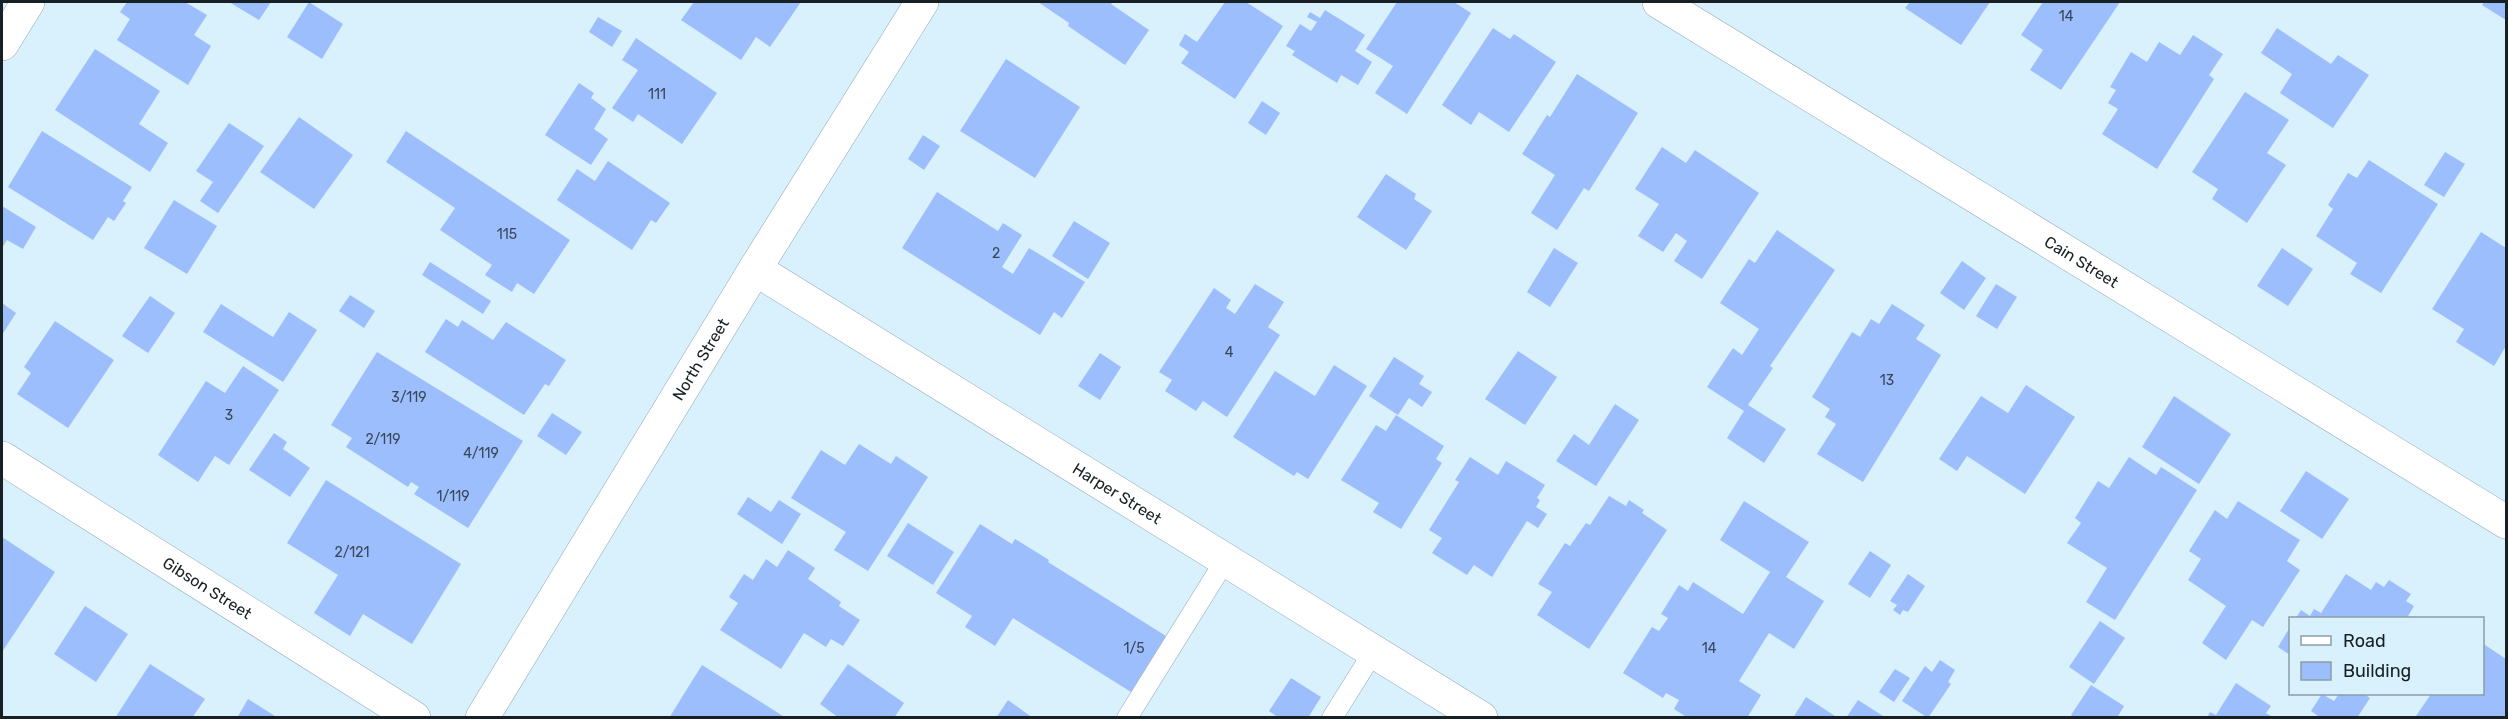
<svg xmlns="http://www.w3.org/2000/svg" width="2508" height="719" font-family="Rubik,sans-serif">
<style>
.building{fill:#9dbefc}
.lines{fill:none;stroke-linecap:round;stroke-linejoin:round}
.service-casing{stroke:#93a9b4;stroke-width:21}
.minor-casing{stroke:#93a9b4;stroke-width:34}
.tertiary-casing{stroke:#93a9b4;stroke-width:34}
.service{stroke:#fff;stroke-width:20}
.minor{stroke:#fff;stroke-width:33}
.tertiary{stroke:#fff;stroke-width:33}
.labels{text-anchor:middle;stroke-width:4.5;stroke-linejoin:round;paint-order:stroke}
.number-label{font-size:14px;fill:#38485a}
.street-label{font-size:16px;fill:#172024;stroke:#d9f0fd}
</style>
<rect width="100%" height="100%" fill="#d9f0fd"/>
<g class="building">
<polygon points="127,2 185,2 207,15 194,35 211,46 188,85 117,40 130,19 120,12"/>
<polygon points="229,2 271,2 259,20"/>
<polygon points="309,2 343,24 322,59 287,37"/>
<polygon points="694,2 801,2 770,47 756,37 741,60 681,20"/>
<polygon points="1038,2 1113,2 1111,4 1149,30 1125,65 1068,26 1069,23"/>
<polygon points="1225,2 1246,2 1283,26 1235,99 1181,63 1189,52 1179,45 1185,34 1197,42"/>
<polygon points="1397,2 1454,2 1471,13 1407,114 1375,93 1393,66 1366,49"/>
<polygon points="1910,2 1990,2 1961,45 1905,8"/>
<polygon points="2043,2 2120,2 2061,90 2030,70 2043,50 2021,35"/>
<polygon points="2484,2 2506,2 2506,20 2482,5"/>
<polygon points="1325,10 1365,35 1355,51 1372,62 1358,85 1341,75 1337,83 1292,55 1295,51 1286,46 1300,24 1311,31 1317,22 1307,17 1310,12 1320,18"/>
<polygon points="598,17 622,31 612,47 589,32"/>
<polygon points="1493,28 1510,39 1514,34 1556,62 1509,132 1479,112 1471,125 1442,105"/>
<polygon points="2277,28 2331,64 2338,55 2369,75 2333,128 2280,93 2292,74 2261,53"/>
<polygon points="2193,35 2223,54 2209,75 2214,79 2157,169 2102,134 2118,109 2108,103 2116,90 2110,87 2131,52 2147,62 2159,42 2180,55"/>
<polygon points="636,38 717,93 682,144 638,114 633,122 612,108 638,70 622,60"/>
<polygon points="95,49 160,91 139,124 168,143 150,172 55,110"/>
<polygon points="1006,59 1080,107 1035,178 960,131"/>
<polygon points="1577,74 1638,113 1589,191 1584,188 1557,230 1531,213 1555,175 1522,154 1547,115 1550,117"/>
<polygon points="579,83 594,93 591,98 606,109 594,129 608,139 591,165 545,135"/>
<polygon points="2245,92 2289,120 2267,153 2286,165 2247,223 2212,199 2218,189 2192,172"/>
<polygon points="1262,101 1280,113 1266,135 1248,123"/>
<polygon points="299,117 353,155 314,209 260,172"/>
<polygon points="229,123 264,146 218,213 200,201 213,182 196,171"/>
<polygon points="42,131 132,187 123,201 126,203 114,221 108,217 93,240 8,187"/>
<polygon points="406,131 570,240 534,294 517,283 512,292 485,275 492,265 440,230 455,208 386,162"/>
<polygon points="923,135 940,146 924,170 908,159"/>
<polygon points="1662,147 1686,163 1695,150 1759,193 1702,279 1674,261 1687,241 1676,233 1663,252 1638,236 1659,204 1635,189"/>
<polygon points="2445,152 2465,164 2444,197 2424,185"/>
<polygon points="2369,160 2438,204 2381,293 2350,274 2357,263 2316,236 2333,209 2328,205 2348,173 2357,178"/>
<polygon points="608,161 670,203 656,223 651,220 632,250 557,200 577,169 595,181"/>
<polygon points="1386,174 1416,194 1414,199 1432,211 1406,250 1357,217"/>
<polygon points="937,192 998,231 1003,223 1022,235 1002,267 1013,274 1029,248 1085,282 1062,318 1054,312 1040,335 902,248"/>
<polygon points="174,200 217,226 187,274 144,248"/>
<polygon points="2,206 36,227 23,249 7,240 2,248"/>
<polygon points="1074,221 1110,243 1088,279 1052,256"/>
<polygon points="1777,230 1835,270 1770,366 1773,368 1748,405 1786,429 1764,463 1727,438 1744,411 1707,387 1733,348 1742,355 1759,329 1720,303 1749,259 1755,263"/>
<polygon points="2481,232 2506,248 2506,346 2494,366 2456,342 2464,329 2432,309"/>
<polygon points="1554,248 1578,263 1550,307 1527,292"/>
<polygon points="2282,248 2313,269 2288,306 2257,286"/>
<polygon points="1962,261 1986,278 1964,310 1940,293"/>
<polygon points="430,262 491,301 483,314 422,275"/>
<polygon points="1255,284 1284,302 1268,327 1280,335 1227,417 1203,401 1196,411 1165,391 1172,380 1159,372 1214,288 1231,300 1226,308 1235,314"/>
<polygon points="1996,284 2017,297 1997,329 1976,316"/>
<polygon points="350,295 375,311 364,328 339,311"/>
<polygon points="150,296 175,313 148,353 122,336"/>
<polygon points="2,303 16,313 2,335"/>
<polygon points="221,304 273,337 289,312 317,330 283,382 203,332"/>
<polygon points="1892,304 1925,325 1916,339 1941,355 1863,482 1817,454 1836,424 1825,417 1830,409 1812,397 1852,332 1860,337 1871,319 1879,324"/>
<polygon points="446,319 458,327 462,320 493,340 506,322 566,360 549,386 545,384 524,415 425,352"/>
<polygon points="55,321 114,360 68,428 17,394 31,373 24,367"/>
<polygon points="1518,351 1557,377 1525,425 1485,399"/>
<polygon points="377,352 523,441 468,528 414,494 419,487 411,482 408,487 346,447 352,438 331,425"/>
<polygon points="1100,353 1121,367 1100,400 1078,386"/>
<polygon points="1394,357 1424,376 1419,384 1432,392 1422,407 1409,398 1398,415 1369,396"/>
<polygon points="1334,365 1367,386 1308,479 1297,472 1294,476 1233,437 1275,371 1315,396"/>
<polygon points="243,366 279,390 229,465 215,456 198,482 158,455 206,381 225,393"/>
<polygon points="2026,385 2075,417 2025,494 1967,456 1957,471 1939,459 1981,396 2008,413"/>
<polygon points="2174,396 2231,434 2199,484 2142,447"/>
<polygon points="1615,404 1639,420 1596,486 1556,461 1574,434 1589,445"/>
<polygon points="552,413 582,432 566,455 537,436"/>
<polygon points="1396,415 1444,446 1436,459 1442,463 1401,529 1373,512 1379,503 1341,480 1376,425 1386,431"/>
<polygon points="274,433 287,442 283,449 310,468 290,497 249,470"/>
<polygon points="859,444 891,464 896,456 928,477 868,571 834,550 846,532 791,498 821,450 845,465"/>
<polygon points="1470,457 1498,475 1506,461 1545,485 1537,498 1540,500 1536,507 1547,514 1538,528 1527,521 1492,577 1474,565 1467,575 1432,553 1442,538 1429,530 1459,482 1455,480"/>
<polygon points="2129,457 2156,475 2161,467 2197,490 2115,620 2086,602 2107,568 2067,543 2081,523 2075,518 2098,481 2109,488"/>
<polygon points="2306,471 2349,499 2322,539 2280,511"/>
<polygon points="326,480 461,564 412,644 363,614 350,636 314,613 338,575 287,543"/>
<polygon points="1609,496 1626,506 1629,500 1644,510 1642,513 1667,530 1589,649 1537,615 1552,592 1538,584 1565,543 1570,546 1586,523 1590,525"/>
<polygon points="748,497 771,512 779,500 801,514 782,544 737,514"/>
<polygon points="1744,501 1809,542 1786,577 1824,601 1794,649 1769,633 1739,681 1761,695 1747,718 1688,718 1674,709 1679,700 1666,693 1663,698 1623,673 1652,627 1659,631 1668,618 1661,614 1679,585 1688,591 1693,582 1743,614 1770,572 1720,540"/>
<polygon points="2238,501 2300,540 2287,561 2300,570 2263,627 2252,620 2226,660 2202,643 2226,606 2188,580 2201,559 2189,551 2215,510 2227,519"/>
<polygon points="908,523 954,552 933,585 887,556"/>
<polygon points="980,524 1012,544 1015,539 1049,560 1048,562 1166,636 1131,692 1013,618 995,646 965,627 972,616 936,593"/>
<polygon points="2,537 55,572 2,652"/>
<polygon points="788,550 815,568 808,579 841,602 839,606 860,620 843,646 831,639 826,647 804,633 781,669 720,630 738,603 729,597 744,574 753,580 766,559 777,567"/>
<polygon points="1870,551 1891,565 1870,598 1848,584"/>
<polygon points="1908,574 1925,586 1908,612 1903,610 1900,615 1893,610 1897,605 1890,601"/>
<polygon points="2346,574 2371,590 2376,582 2384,587 2389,580 2411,594 2406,601 2414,606 2407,618 2296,618 2301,610 2310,616 2314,609 2321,613"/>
<polygon points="85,606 128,634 96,682 54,654"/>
<polygon points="2100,621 2125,638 2094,684 2069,667"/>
<polygon points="2290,627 2290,655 2278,647"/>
<polygon points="2482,643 2506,659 2506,718 2416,716 2431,694 2482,694"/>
<polygon points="1940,660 1955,670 1948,682 1951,684 1928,718 1902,701 1925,666 1932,672"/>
<polygon points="150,664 205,699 192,718 115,718"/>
<polygon points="848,664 904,703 894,718 839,718 820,704"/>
<polygon points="702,665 786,718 669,718"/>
<polygon points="1895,669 1910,678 1894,702 1879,692"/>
<polygon points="1291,678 1321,697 1308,718 1279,718 1269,711"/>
<polygon points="2236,683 2271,706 2266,713 2274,718 2207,718 2210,712 2216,715"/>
<polygon points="2091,685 2124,706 2117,718 2075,718 2071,715"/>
<polygon points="2322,694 2334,701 2339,694 2364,694 2370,698 2357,718 2321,718 2311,711"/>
<polygon points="1806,697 1838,718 1793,718"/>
<polygon points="248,699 278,718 237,718"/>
<polygon points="1008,700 1033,718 996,718"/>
<polygon points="1858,700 1883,716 1882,718 1846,718"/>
</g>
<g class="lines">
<defs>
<g id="service">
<polyline points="1127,718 1226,559"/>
<polyline points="1332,718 1374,651"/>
</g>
<g id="minor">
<path id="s1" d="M 1659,2 L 2506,522"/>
<polyline points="2,44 28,2"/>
<path id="s2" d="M 755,269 L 1481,718"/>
<path id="s3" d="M 2,458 L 414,718"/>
</g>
<g id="tertiary">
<path id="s4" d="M 482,718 L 755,269 L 922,2"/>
</g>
</defs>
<use href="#service" class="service-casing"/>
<use href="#minor" class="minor-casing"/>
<use href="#tertiary" class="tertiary-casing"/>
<use href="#service" class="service"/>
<use href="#minor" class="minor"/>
<use href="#tertiary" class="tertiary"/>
</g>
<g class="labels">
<g class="number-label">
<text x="2066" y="21">14</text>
<text x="657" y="99">111</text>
<text x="507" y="239">115</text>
<text x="996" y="258">2</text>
<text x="1229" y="357">4</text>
<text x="1887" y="385">13</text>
<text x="409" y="402">3/119</text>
<text x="229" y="420">3</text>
<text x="383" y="444">2/119</text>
<text x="481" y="458">4/119</text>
<text x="453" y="501">1/119</text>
<text x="352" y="557">2/121</text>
<text x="1134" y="653">1/5</text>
<text x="1709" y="653">14</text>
</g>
<g class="street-label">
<text dy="6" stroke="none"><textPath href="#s1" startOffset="496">Cain Street</textPath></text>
<text dy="6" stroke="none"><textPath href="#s4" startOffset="420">North Street</textPath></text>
<text dy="6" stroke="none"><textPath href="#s2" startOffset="426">Harper Street</textPath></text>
<text dy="6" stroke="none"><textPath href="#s3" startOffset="243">Gibson Street</textPath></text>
</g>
</g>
<rect width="2508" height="719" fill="none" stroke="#172024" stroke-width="6"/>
<rect x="2289" y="617" width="195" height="78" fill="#d9f0fd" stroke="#8b9da6" stroke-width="1.5"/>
<rect x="2301" y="636" width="30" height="9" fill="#ffffff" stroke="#8b9da6" stroke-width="1.5"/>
<text x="2343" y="647" font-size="18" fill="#172024">Road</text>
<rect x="2301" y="662" width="30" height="18" fill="#9dbefc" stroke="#8b9da6" stroke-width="1.5"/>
<text x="2343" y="677" font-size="18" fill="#172024">Building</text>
</svg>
